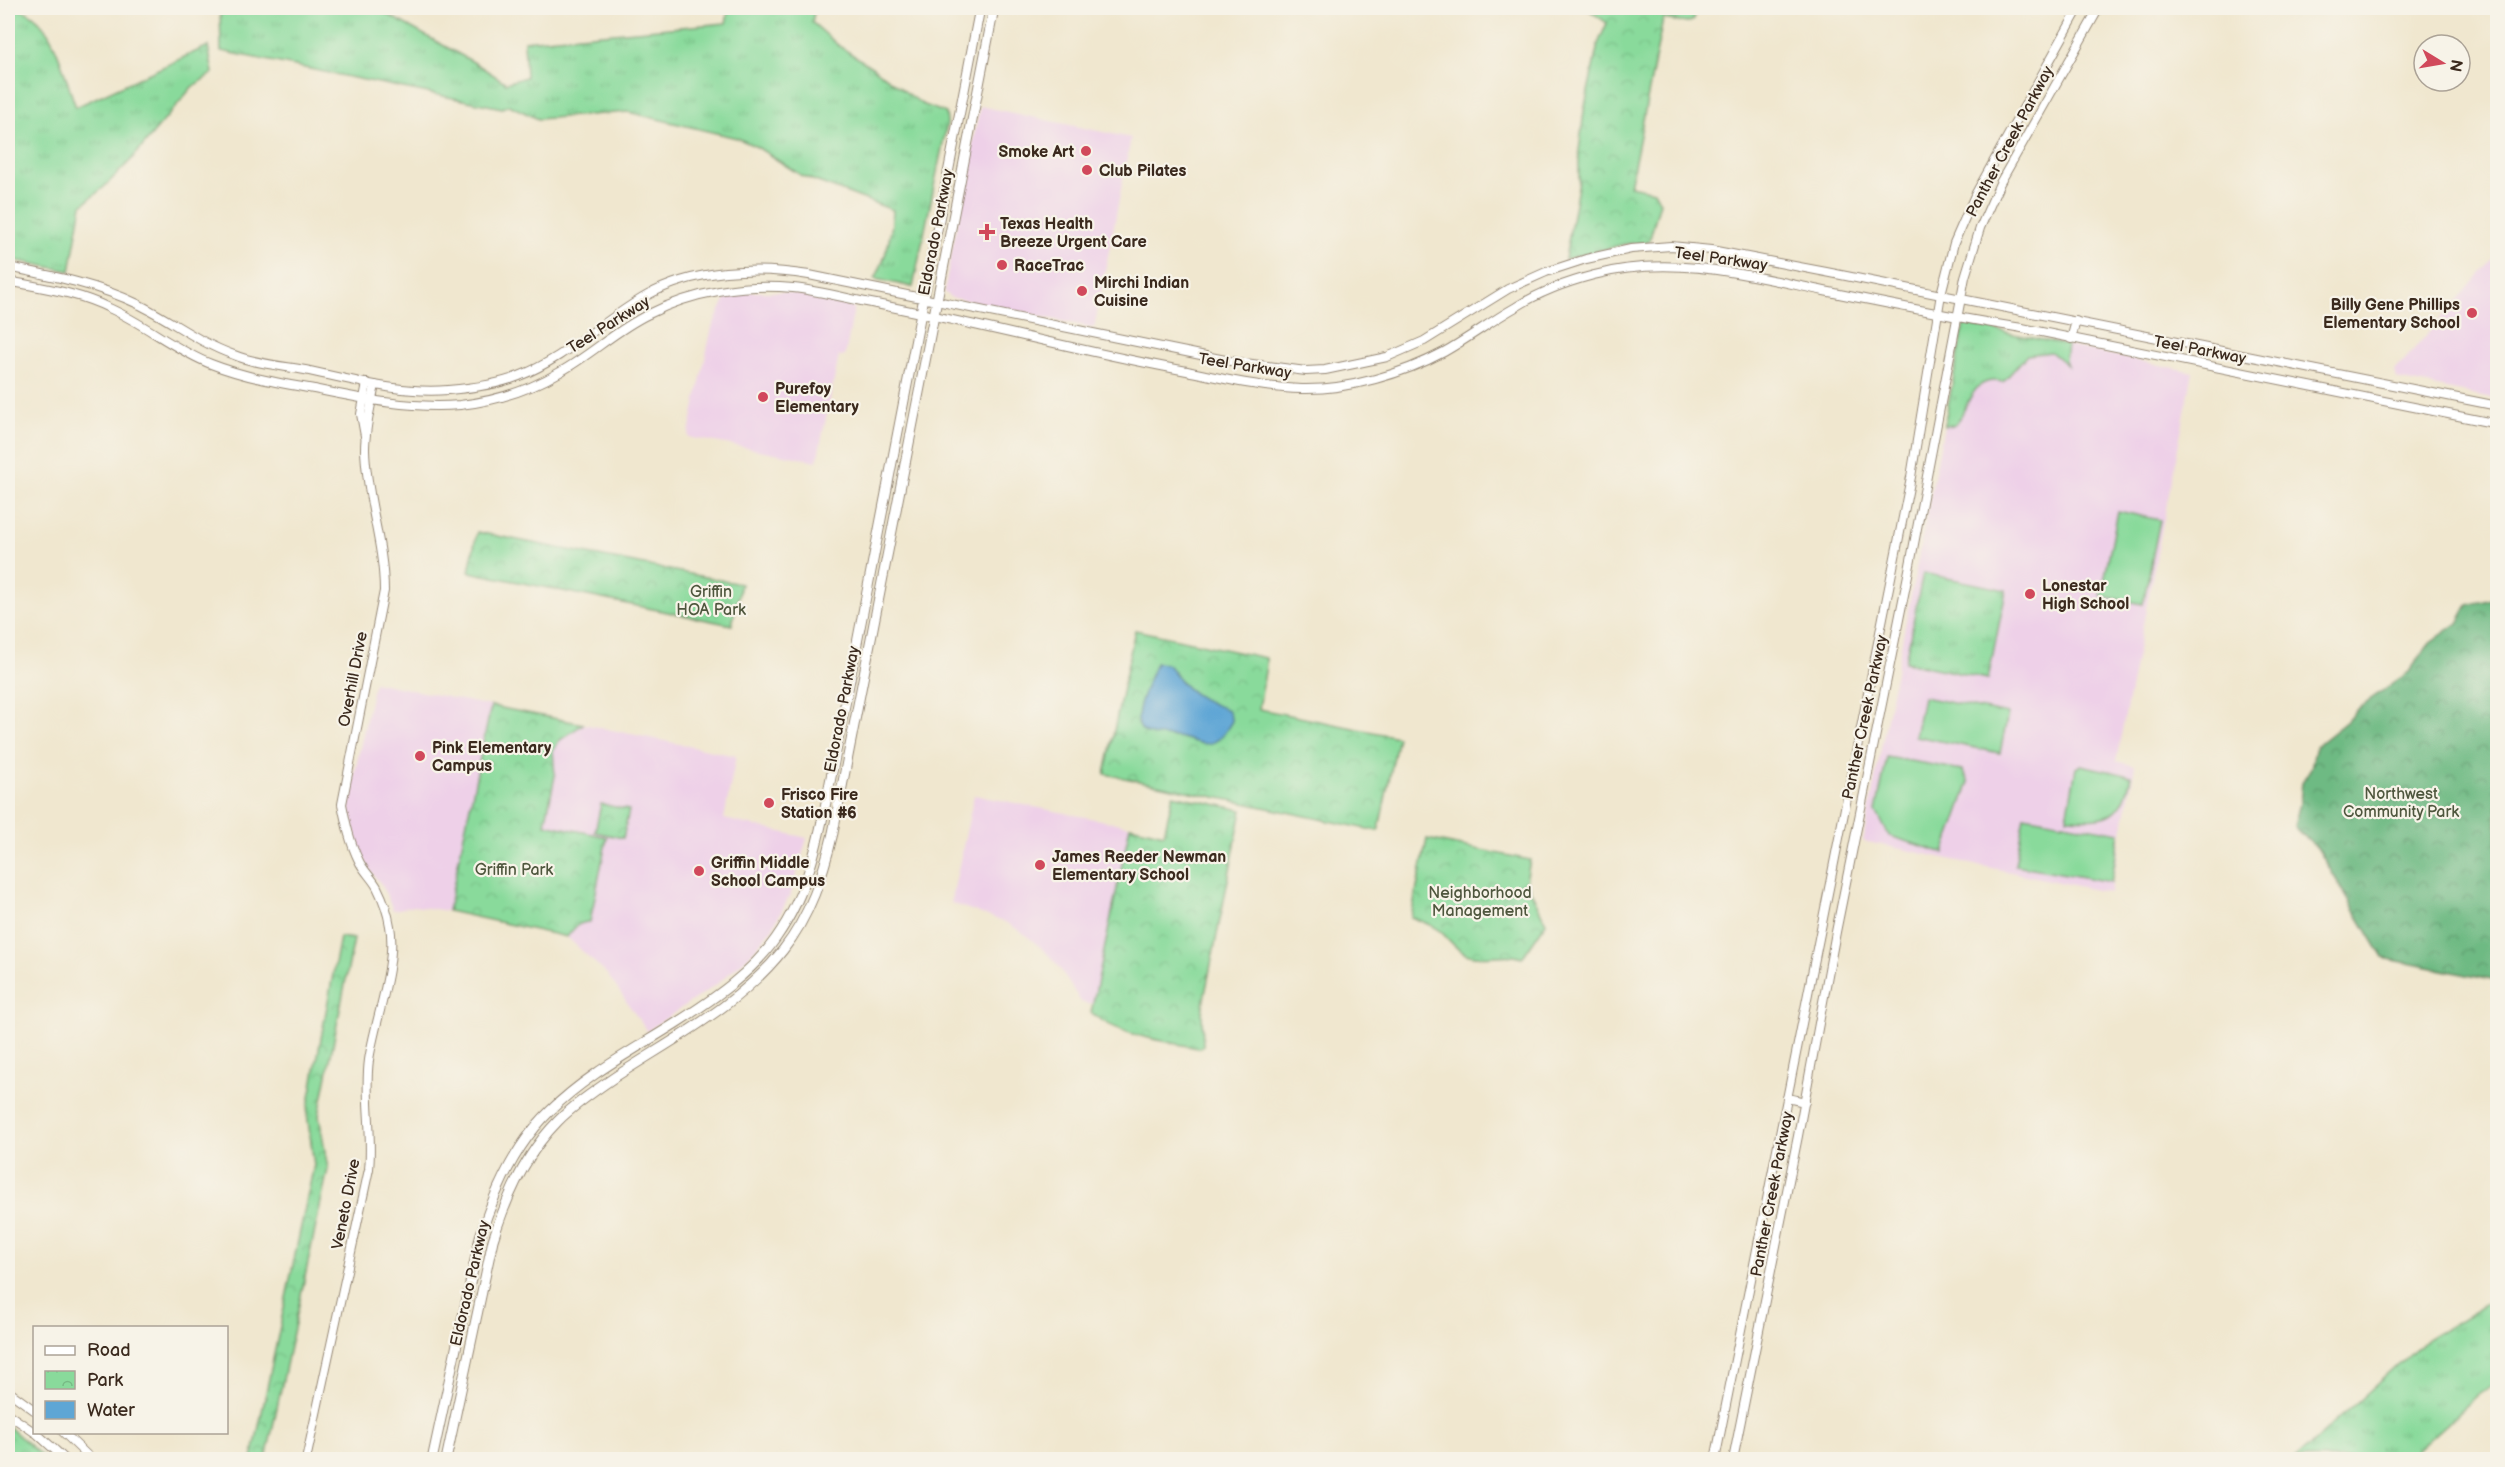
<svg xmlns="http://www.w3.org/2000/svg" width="2505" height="1467" font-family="'Balsamiq Sans',sans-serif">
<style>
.built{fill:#eed0e8}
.grass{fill:url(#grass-tufts);stroke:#62825c;stroke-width:1.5}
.forest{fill:url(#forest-crowns);stroke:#547250;stroke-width:1.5}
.park{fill:url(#park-crowns);stroke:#62825c;stroke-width:1.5}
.pitch{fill:#89da9b;stroke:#62825c;stroke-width:1.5}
.water{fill:#5ea6d5;stroke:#4c687a;stroke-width:1.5}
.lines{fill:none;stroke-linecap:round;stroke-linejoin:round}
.secondary-casing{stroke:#968876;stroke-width:10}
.primary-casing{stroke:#968876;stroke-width:11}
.secondary{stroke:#fff;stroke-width:8}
.primary{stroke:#fff;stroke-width:9}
.poi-dot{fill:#d1495b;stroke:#f7f3e8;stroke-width:2}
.labels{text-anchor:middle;stroke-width:4.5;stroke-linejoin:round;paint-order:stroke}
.street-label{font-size:16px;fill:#3b2a1e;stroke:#f7f3e8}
.poi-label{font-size:16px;font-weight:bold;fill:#3b2a1e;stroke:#f7f3e8;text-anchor:start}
.park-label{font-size:16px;fill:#4e563d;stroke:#f7f3e8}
</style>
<defs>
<pattern id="grass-tufts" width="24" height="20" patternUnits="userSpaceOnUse" patternTransform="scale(1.5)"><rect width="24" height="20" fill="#89da9b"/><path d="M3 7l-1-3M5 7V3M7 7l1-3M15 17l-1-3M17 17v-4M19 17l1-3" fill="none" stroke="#77bb85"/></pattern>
<pattern id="forest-crowns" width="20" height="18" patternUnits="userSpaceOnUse" patternTransform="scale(1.5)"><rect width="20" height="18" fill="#6eba83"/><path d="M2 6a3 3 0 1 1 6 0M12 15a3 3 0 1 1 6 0" fill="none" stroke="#5c976b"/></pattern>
<pattern id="park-crowns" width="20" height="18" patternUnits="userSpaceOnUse" patternTransform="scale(1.5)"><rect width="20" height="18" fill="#89da9b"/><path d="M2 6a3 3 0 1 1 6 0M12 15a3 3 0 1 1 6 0" fill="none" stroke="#77bb85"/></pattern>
</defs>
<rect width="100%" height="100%" fill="#f7f3e8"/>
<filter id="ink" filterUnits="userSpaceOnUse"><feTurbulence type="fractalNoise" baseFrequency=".0167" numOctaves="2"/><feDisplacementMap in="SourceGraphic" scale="12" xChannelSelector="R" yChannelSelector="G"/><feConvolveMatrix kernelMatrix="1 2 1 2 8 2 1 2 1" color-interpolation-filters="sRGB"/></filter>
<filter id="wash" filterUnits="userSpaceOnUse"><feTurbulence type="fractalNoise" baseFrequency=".008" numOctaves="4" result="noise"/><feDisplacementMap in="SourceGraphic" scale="24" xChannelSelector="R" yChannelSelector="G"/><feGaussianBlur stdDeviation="1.35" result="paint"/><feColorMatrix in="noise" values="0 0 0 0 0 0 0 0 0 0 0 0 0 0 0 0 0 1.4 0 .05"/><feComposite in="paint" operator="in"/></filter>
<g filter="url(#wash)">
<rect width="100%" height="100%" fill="#f0e7cf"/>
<g class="built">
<polygon points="980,106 1131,138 1094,328 950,297 944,292"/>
<polygon points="2497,255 2497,399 2397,379 2395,371"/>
<polygon points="741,292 785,292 839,302 854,308 845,356 839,356 817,461 688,437 712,327 727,296"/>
<polygon points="1964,324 2193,372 2116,761 2135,766 2110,893 1863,841"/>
<polygon points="374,682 491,706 448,911 414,906 393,910 382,885 371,872 359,849 348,805"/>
<polygon points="583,724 736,756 724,819 807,838 791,893 772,929 748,957 717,984 647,1031 607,974 567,937 575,926 582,922 545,824 555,776 553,752 559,741"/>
<polygon points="974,795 1130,826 1093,1003 1087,1004 1081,1002 1059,967 1044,950 1023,933 1007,923 951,903"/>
</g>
<g class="grass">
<path d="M 8,8 C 54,7 62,73 76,107 L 208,46 L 213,73 L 192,87 L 131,160 L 104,187 L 82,205 L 70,271 L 8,259 Z"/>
<path d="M 220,8 L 376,8 L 475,63 L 506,83 L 526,77 L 524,41 L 726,23 L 728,14 L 722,8 L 815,8 L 812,22 L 839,46 L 872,67 L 922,104 L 946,113 L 947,124 L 913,287 L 875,279 C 887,256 892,235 893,210 L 802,176 L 757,147 L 737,138 L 628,112 L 538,119 L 509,105 L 502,108 L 221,51 Z"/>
<path d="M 1964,324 L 2067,345 L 2065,360 L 2067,365 L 2051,352 L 2027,355 L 2003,382 C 1970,375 1970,407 1955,425 L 1944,426 Z"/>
<polygon points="1923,573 2006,590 1988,679 1905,662"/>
<polygon points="2497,1298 2497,1382 2478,1395 2413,1454 2410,1459 2295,1459 2424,1341"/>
</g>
<path class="forest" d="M 2497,597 L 2497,981 L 2383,958 L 2318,849 C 2310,839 2300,835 2294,826 L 2300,803 L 2302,782 L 2311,768 L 2316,746 L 2347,721 L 2358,708 L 2409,672 L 2430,643 L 2458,623 L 2468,605 C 2478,601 2488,602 2497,597 Z"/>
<g class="park">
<polygon points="1586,8 1696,8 1694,20 1687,23 1663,19 1630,186 1654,191 1660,202 1649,242 1625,244 1565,259 1579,181 1579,151 1584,111 1598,44 1607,23"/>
<polygon points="477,532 741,584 732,625 469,572"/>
<polygon points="1135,630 1266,658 1266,665 1259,709 1398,737 1379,829 1377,831 1105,774"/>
<path d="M 491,706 L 583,724 L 559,741 L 553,751 L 555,776 L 545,824 L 607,837 L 590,922 C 578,922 574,928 567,937 L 448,911 Z"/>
<path d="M 1173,795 L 1242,810 L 1204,999 L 1202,1014 L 1203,1046 L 1198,1048 C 1161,1040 1121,1037 1091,1013 L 1130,826 L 1164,834 Z"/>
<polygon points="601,804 629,810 623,838 595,832"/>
<path d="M 1427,839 L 1530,860 L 1526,881 L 1546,923 L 1522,958 C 1505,951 1484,961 1466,954 C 1455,949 1450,940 1441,932 C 1433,925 1421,921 1411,917 Z"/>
<polygon points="340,937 354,939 319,1115 328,1169 266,1459 252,1459 314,1165 307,1113"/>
<polygon points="8,1426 45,1459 8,1459"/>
</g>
<g class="pitch">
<polygon points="2118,511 2160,520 2143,604 2101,596"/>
<polygon points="1923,697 2008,714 2000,753 1915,736"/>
<polygon points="1887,757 1962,770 1969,782 1944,853 1889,836 1876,811"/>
<path d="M 2081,765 L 2131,776 C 2123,820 2106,820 2067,818 L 2076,768 Z"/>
<polygon points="2024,816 2120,833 2111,882 2015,865"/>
</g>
<path class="water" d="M 1156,663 L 1167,664 C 1172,668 1174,674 1179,679 C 1191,695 1210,703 1228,710 L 1232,721 C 1228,728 1222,739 1214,742 C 1203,747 1192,740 1182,738 C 1170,734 1144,741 1139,725 C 1134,709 1150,679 1156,663 Z"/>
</g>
<g filter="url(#ink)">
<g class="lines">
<defs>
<g id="secondary">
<path d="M 8,267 C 53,276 96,284 138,304 C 171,320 199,343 234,355 C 256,364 282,366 305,370 C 352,380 400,394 448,390 C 472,388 497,385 519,376 C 566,358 602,321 646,296 C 693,269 757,266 809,275 L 1230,361 L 1306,371 L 1325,370 L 1387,357 L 1424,341 L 1508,289 L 1546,272 L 1586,259 L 1631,249 L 1671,246 L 1711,250 L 1826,272 L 2498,406"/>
<path d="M 8,281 C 42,288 77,292 109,308 C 145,324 175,350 211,364 C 244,377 279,383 314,389 C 363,399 410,409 460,405 C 495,401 530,390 560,372 C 591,355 617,329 649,314 C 692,292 745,283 793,288 C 821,291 849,299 876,304 C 980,324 1083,352 1187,371 C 1224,379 1263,388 1302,389 C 1348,390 1403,374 1444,352 C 1469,338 1491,321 1516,307 C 1540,292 1567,282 1594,275 C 1671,254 1748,275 1824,291 C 1890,304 1955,318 2022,328 L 2498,424"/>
<polyline points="2071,339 2076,321"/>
<polyline points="365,436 361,414 367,383"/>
<polyline points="1787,1098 1805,1102"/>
<polyline points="8,1391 34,1410"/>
<polyline points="8,1414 34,1432"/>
<polyline points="35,1432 66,1460"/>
<polyline points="63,1432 92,1460"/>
<path d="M 306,1460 L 369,1169 C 373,1133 364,1097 369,1060 C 375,1020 397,964 390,926 C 388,913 383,899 377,887 C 372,878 363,870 359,861 C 350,843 346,824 342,804 L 384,591 C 384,543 366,497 365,449 C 365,428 371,405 375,385"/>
<polyline points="1715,1460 1911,477 1941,294 1954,243 1975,195 2079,8"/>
<polyline points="1733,1460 1798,1136 1836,932 1910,565 1965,277 1980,228 2000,183 2099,8"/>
</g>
<g id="primary">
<path d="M 432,1460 L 480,1237 C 494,1192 516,1144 550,1111 C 586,1075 634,1050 676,1023 C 712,1000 752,973 776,938 C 812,887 821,827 833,767 L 980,8"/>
<path d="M 446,1460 L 493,1240 C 506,1198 526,1153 558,1121 C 574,1105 593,1092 612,1079 C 671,1040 738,1007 783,950 C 810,916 823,875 833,833 L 994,8"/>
</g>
</defs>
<use href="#secondary" class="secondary-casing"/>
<use href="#primary" class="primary-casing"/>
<use href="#secondary" class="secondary"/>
<use href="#primary" class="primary"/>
</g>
</g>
<g class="poi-dot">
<circle cx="1086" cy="151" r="6"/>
<circle cx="1087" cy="170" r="6"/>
<path d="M984 223h6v6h6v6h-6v6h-6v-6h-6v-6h6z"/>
<circle cx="1002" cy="265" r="6"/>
<circle cx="1082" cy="291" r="6"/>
<circle cx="2472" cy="313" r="6"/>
<circle cx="763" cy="397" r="6"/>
<circle cx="2030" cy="594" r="6"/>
<circle cx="420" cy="756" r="6"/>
<circle cx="769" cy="803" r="6"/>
<circle cx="1040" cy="865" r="6"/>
<circle cx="699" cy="871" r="6"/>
</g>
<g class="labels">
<g class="street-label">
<text transform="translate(2009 141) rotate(-62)" y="6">Panther Creek Parkway</text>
<text transform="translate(935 232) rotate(-79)" y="6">Eldorado Parkway</text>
<text transform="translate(1721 258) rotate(8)" y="6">Teel Parkway</text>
<text transform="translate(608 324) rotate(-32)" y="6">Teel Parkway</text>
<text transform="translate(2200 349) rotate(11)" y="6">Teel Parkway</text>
<text transform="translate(1245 365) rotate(9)" y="6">Teel Parkway</text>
<text transform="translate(352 679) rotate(-79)" y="6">Overhill Drive</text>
<text transform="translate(841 709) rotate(-79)" y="6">Eldorado Parkway</text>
<text transform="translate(1864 717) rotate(-78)" y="6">Panther Creek Parkway</text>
<text transform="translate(1771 1194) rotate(-79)" y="6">Panther Creek Parkway</text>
<text transform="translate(345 1204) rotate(-79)" y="6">Veneto Drive</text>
<text transform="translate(469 1283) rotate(-77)" y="6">Eldorado Parkway</text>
</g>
<g class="poi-label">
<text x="1074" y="157" text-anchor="end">Smoke Art</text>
<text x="1099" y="176">Club Pilates</text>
<text x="1000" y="229">Texas Health<tspan x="1000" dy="18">Breeze Urgent Care</tspan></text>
<text x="1014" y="271">RaceTrac</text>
<text x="1094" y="288">Mirchi Indian<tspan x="1094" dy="18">Cuisine</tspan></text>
<text x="2460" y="310" text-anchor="end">Billy Gene Phillips<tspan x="2460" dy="18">Elementary School</tspan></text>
<text x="775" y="394">Purefoy<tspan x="775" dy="18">Elementary</tspan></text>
<text x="2042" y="591">Lonestar<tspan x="2042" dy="18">High School</tspan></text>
<text x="432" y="753">Pink Elementary<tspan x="432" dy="18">Campus</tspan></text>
<text x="781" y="800">Frisco Fire<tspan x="781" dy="18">Station #6</tspan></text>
<text x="1052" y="862">James Reeder Newman<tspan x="1052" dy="18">Elementary School</tspan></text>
<text x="711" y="868">Griffin Middle<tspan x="711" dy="18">School Campus</tspan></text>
</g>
<g class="park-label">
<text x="711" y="597">Griffin<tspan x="711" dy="18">HOA Park</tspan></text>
<text x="2401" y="799">Northwest<tspan x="2401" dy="18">Community Park</tspan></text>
<text x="514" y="875">Griffin Park</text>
<text x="1480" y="898">Neighborhood<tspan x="1480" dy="18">Management</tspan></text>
</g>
</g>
<rect width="2505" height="1467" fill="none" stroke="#f7f3e8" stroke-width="30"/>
<rect x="33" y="1326" width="195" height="108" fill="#f7f3e8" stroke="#aca397" stroke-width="1.5"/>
<rect x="45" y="1346" width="30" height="9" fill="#ffffff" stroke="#aca397" stroke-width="1.5"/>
<text x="87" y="1356" font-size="18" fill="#3b2a1e">Road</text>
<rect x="45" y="1371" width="30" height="18" fill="url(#park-crowns)" stroke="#aca397" stroke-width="1.5"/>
<text x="87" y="1386" font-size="18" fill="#3b2a1e">Park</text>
<rect x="45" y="1401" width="30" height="18" fill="#5ea6d5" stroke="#aca397" stroke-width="1.5"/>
<text x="87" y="1416" font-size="18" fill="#3b2a1e">Water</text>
<g transform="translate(2442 63) rotate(101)"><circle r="28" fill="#f7f3e8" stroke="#aca397" stroke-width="1.5"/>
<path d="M0-4.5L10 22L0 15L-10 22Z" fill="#d1495b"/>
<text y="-9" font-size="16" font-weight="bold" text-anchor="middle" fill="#3b2a1e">N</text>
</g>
</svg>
